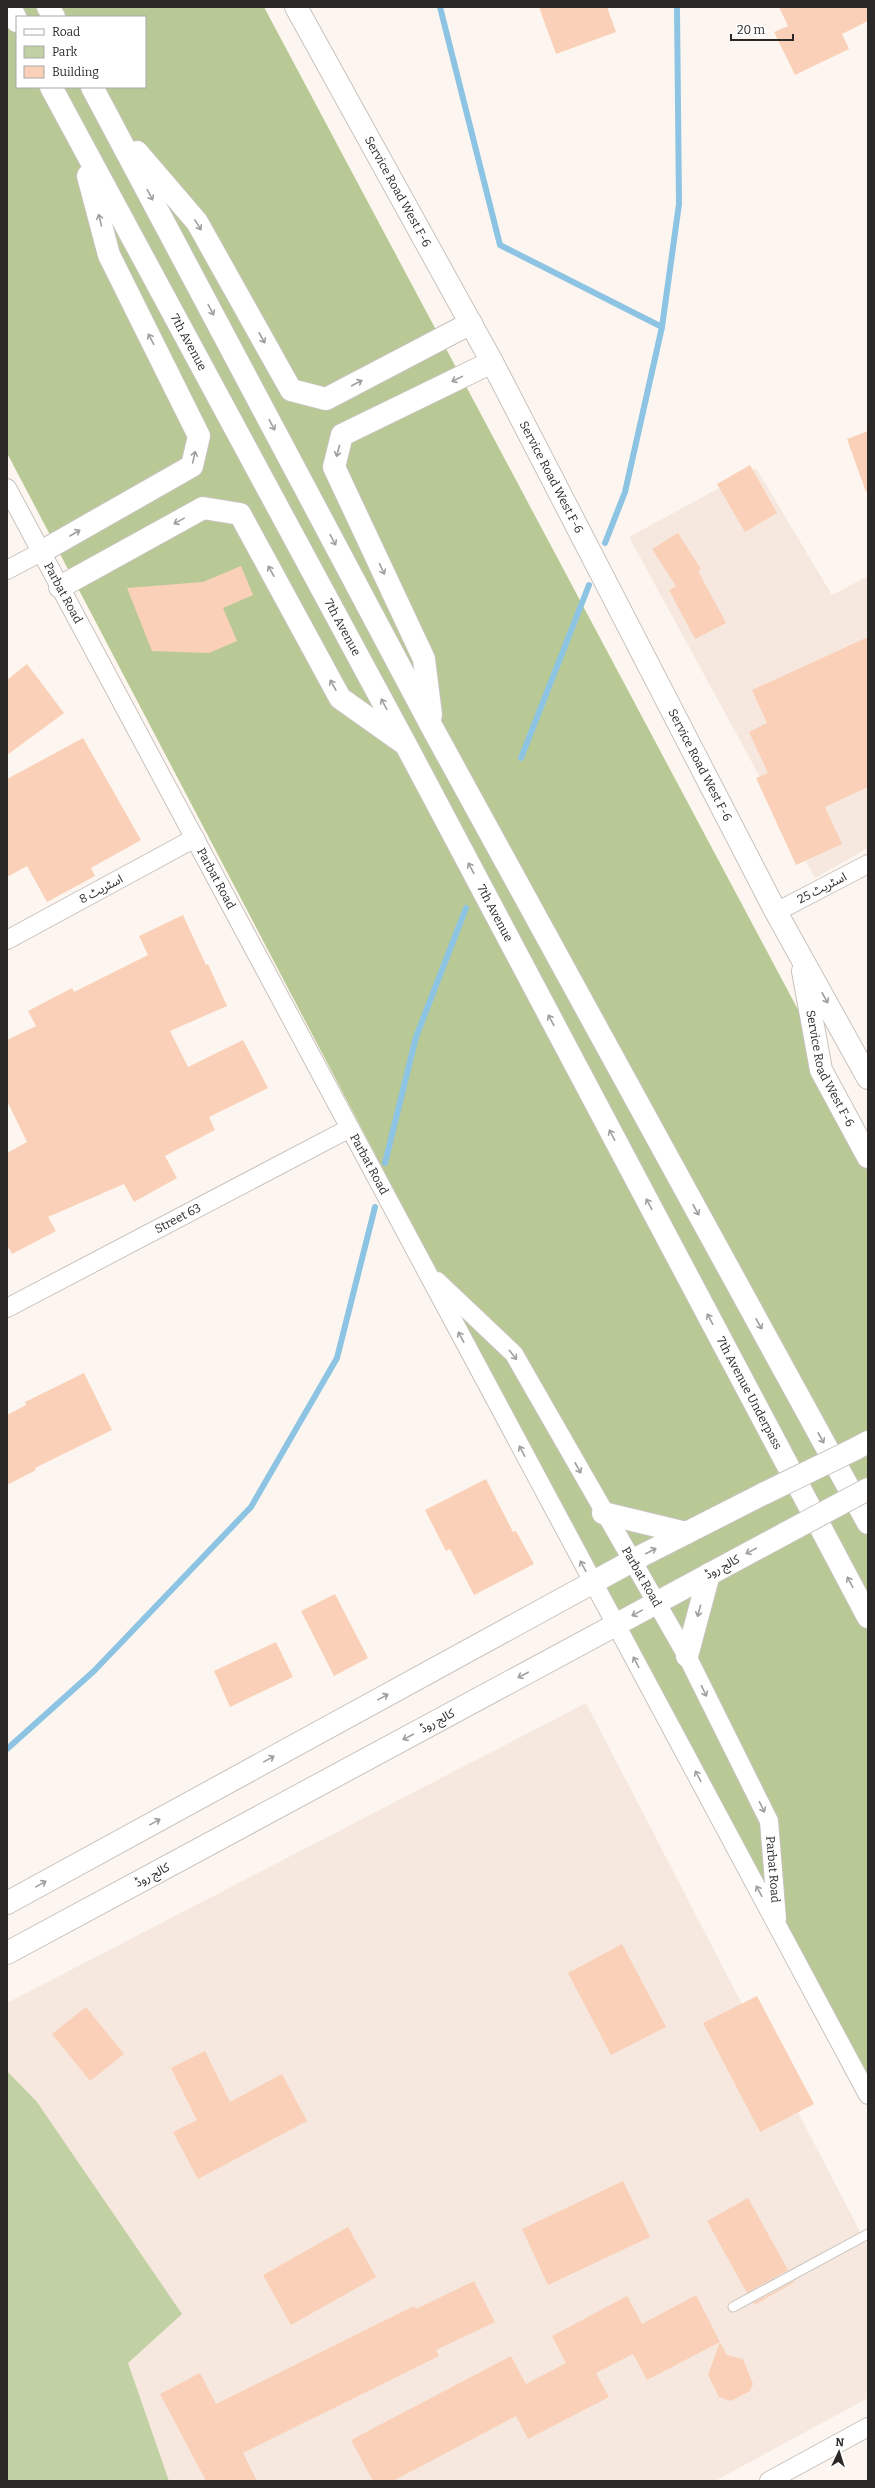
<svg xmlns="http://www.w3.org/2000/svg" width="875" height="2488" font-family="Bitter,'Noto Sans Arabic',serif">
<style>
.built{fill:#f6e8de}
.green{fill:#c2d1a4}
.forest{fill:#b8c996;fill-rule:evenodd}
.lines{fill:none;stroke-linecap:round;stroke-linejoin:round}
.stream{stroke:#8dc4e3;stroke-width:6}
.building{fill:#fad1b8}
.service-casing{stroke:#c9c2bd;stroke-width:11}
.minor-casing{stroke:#c9c2bd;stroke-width:20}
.tertiary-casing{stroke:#c9c2bd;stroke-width:24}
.primary-casing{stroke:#c9c2bd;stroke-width:24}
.service{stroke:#fff;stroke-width:9}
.minor{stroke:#fff;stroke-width:18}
.tertiary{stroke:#fff;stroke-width:22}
.primary{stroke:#fff;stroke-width:22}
.tertiary-bridge-casing{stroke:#c9c2bd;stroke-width:24;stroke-linecap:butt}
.tertiary-bridge{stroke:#fff;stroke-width:22}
.oneway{stroke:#a09f9e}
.labels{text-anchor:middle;stroke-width:3.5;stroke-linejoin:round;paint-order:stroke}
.street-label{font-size:12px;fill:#2b2927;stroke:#fff}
</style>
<rect width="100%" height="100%" fill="#fdf6f0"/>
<g class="built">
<polygon points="756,468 832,595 868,576 868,848 815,878 629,537"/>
<polygon points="586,1703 868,2247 868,2398 715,2481 151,2481 7,2240 7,2003"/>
</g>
<polygon class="green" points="7,2071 37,2102 182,2314 128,2363 169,2481 7,2481"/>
<path class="forest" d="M 7,7 L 264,7 L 868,1141 L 868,2093 L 7,453 ZM 17,17 L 145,17 L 145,87 L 17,87 Z"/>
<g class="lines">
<g class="stream">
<polyline points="440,7 500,245 662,327 625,492 605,543"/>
<polyline points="662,327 679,204 677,7"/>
<polyline points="521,758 589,585"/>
<polyline points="385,1163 416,1037 466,908"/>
<polyline points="7,1749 94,1671 251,1507 337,1358 375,1207"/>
</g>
</g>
<g class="building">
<polygon points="539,7 607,7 616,32 556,54"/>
<polygon points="779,7 868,7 868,21 842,34 849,49 795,75 774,32 788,26"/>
<polygon points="868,431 868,491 866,492 847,439"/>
<polygon points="750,465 777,513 745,532 717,484"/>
<polygon points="678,533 701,569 698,571 726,623 695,639 669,590 676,586 652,549"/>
<polygon points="241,566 253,595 223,608 237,641 209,653 152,651 127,588 203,582"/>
<polygon points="868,637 868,787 825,807 842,844 796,865 756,778 768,773 749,732 767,723 752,690"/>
<polygon points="27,664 64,713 7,755 7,680"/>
<polygon points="83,738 141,840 91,868 95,876 47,902 27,866 7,877 7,779"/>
<polygon points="183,915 206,965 208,964 227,1006 170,1031 188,1067 243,1040 268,1088 209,1117 215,1130 165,1156 177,1178 134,1202 124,1184 48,1217 56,1231 12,1254 7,1245 7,1153 27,1142 7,1101 7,1040 36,1026 28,1011 72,988 74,992 148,955 139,936"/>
<polygon points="84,1373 112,1430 35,1468 36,1470 7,1485 7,1415 26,1405 25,1402"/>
<polygon points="486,1479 513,1532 516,1531 534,1564 474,1595 450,1549 446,1551 425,1510"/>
<polygon points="335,1594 368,1658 334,1676 301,1611"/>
<polygon points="276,1642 293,1677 230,1707 214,1671"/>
<polygon points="622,1944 666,2027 611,2055 568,1973"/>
<polygon points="757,1996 814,2104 760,2132 703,2023"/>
<polygon points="86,2007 124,2054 90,2081 52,2034"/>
<polygon points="205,2051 230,2102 282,2074 307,2121 198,2179 173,2132 197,2120 171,2068"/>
<polygon points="623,2181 650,2237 548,2285 522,2229"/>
<polygon points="748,2198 788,2270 747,2293 707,2221"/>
<polygon points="348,2227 376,2277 291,2325 263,2275"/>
<polygon points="474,2281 495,2322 436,2350 439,2356 243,2453 257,2481 206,2481 160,2394 200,2373 216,2404 414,2306 416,2309"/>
<polygon points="794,2281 795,2282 754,2305 753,2303"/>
<polygon points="696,2295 720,2342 647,2380 633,2354 596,2373 609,2397 528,2439 516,2416 393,2481 373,2481 351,2440 511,2356 526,2384 566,2363 552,2336 627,2296 642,2324"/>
<polygon points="720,2342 727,2355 743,2359 753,2384 750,2391 731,2401 719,2397 708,2375"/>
</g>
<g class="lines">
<defs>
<polyline id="service" points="733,2307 868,2234"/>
<g id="minor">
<path id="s1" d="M 7,488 L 868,2095"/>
<polyline points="7,570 41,552"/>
<polyline points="776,912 868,864"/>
<polyline points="7,940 195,838"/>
<path id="s2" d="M 437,1281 L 514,1354 L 687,1656 L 769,1821 L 777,1919"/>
<path id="s3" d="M 7,1308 L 350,1128"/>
<polyline points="769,2481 868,2427"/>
</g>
<g id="tertiary">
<path id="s4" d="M 296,7 L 492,362 L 776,912 L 868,1078"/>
<path id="s5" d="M 803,971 L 821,1070 L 868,1157"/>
<polyline points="855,1449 868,1442"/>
<polyline points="603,1513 686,1533"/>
<polyline points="687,1656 709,1574"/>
<polyline points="7,1903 643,1555 765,1493"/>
<polyline points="7,1953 786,1533"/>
</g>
<g id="primary">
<polyline points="10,7 17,21"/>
<polyline points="48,7 54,17"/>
<path id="s6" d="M 51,87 L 406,745 L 868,1617"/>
<polyline points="92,87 433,729 868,1523"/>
<polyline points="137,152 197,222 291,390 326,399 471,323"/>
<polyline points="41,552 192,466 199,436 109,255 88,176"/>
<polyline points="60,587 203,508 240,514 340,698 402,742"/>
<polyline points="431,715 424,659 334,467 342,435 492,362"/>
</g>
</defs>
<use href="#service" class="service-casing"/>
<use href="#minor" class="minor-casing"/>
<use href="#tertiary" class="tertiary-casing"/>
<use href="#primary" class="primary-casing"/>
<use href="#service" class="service"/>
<use href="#minor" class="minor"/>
<use href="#tertiary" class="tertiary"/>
<use href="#primary" class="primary"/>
<defs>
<g id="tertiary-bridge">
<polyline points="765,1493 855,1449"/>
<polyline points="786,1533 868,1489"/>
</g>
</defs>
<use href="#tertiary-bridge" class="tertiary-bridge-casing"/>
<use href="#tertiary-bridge" class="tertiary-bridge"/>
</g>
<defs><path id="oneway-shaft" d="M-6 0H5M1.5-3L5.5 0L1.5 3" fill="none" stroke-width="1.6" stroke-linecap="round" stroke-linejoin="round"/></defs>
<g class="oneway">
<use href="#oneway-shaft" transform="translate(150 195) rotate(62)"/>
<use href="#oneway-shaft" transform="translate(100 220) rotate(-104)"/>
<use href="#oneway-shaft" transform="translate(198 225) rotate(58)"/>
<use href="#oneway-shaft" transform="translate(211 310) rotate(62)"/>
<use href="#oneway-shaft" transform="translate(262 338) rotate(61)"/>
<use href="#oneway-shaft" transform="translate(151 339) rotate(-117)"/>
<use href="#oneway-shaft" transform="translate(457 379) rotate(154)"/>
<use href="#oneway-shaft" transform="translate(357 383) rotate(-28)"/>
<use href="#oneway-shaft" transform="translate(272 425) rotate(62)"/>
<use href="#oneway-shaft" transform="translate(338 451) rotate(105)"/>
<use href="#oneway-shaft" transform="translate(194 457) rotate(-77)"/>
<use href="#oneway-shaft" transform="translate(179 521) rotate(151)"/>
<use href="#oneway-shaft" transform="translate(75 533) rotate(-30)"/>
<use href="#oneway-shaft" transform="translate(333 540) rotate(62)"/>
<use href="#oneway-shaft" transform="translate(382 569) rotate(65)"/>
<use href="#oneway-shaft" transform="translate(271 571) rotate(-119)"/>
<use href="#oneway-shaft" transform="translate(333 685) rotate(-119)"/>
<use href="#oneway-shaft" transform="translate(384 704) rotate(-118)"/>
<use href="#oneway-shaft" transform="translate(471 868) rotate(-118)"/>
<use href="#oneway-shaft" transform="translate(825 998) rotate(61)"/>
<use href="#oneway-shaft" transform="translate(551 1020) rotate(-118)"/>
<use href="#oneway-shaft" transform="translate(612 1135) rotate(-118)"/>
<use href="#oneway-shaft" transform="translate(649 1204) rotate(-118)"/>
<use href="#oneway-shaft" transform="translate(696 1210) rotate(61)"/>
<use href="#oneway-shaft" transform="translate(710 1319) rotate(-118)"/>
<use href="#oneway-shaft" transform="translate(759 1324) rotate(61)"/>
<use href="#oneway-shaft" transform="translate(461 1337) rotate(-118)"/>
<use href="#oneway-shaft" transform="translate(513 1355) rotate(52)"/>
<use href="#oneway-shaft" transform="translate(821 1438) rotate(61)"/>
<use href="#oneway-shaft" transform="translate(522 1451) rotate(-118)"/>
<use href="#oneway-shaft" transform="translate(578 1468) rotate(61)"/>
<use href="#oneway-shaft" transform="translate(651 1551) rotate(-27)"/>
<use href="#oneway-shaft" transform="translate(751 1551) rotate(152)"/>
<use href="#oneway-shaft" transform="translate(583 1566) rotate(-118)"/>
<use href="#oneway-shaft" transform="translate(850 1582) rotate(-118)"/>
<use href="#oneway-shaft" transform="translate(699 1611) rotate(105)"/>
<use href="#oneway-shaft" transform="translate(637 1613) rotate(151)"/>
<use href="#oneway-shaft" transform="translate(636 1662) rotate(-118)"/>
<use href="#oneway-shaft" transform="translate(523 1675) rotate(152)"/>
<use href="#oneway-shaft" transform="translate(704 1691) rotate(64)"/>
<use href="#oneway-shaft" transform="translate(383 1697) rotate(-29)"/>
<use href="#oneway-shaft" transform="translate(408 1737) rotate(152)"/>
<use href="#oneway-shaft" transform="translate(269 1759) rotate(-29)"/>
<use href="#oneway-shaft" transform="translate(698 1776) rotate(-118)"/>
<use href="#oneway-shaft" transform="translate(762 1807) rotate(64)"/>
<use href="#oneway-shaft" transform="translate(155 1822) rotate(-29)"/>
<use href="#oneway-shaft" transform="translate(41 1884) rotate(-29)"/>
<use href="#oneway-shaft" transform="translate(759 1891) rotate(-118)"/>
</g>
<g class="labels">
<g class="street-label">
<text dy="4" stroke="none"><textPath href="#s4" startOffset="211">Service Road West F-6</textPath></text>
<text dy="4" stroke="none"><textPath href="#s6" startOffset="290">7th Avenue</textPath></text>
<text dy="4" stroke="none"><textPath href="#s4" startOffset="535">Service Road West F-6</textPath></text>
<text dy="4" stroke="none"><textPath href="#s1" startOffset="119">Parbat Road</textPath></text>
<text dy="4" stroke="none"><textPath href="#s6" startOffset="614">7th Avenue</textPath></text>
<text dy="4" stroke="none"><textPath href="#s4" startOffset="859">Service Road West F-6</textPath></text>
<text dy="4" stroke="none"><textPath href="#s1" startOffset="443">Parbat Road</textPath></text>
<text transform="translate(822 888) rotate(-27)" y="4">اسٹریٹ 25</text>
<text transform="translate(101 889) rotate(-28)" y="4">اسٹریٹ 8</text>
<text dy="4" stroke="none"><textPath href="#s6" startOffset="938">7th Avenue</textPath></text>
<text dy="4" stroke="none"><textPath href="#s5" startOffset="102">Service Road West F-6</textPath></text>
<text dy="4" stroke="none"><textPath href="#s1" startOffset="767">Parbat Road</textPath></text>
<text dy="4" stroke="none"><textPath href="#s3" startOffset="193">Street 63</textPath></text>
<text dy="4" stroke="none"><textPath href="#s6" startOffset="1481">7th Avenue Underpass</textPath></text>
<text transform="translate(722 1567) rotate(-28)" y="4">کالج روڈ</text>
<text dy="4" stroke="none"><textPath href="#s2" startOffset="363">Parbat Road</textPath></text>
<text transform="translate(437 1721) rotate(-28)" y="4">کالج روڈ</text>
<text dy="4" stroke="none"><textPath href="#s2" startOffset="687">Parbat Road</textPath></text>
<text transform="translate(152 1875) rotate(-28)" y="4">کالج روڈ</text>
</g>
</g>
<rect width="875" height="2488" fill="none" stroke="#2b2927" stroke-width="16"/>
<rect x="16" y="16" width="130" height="72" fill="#ffffff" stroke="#aaa9a9"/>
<rect x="24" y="29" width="20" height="6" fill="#ffffff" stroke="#aaa9a9"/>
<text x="52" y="36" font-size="12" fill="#2b2927">Road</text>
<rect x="24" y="46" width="20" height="12" fill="#c2d1a4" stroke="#aaa9a9"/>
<text x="52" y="56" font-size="12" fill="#2b2927">Park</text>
<rect x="24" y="66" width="20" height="12" fill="#fad1b8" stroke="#aaa9a9"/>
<text x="52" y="76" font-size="12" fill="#2b2927">Building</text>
<g transform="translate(839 2452) rotate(4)" stroke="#ffffff" stroke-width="3" paint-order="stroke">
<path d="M0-3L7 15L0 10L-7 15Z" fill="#2b2927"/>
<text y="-6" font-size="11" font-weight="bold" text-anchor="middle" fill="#2b2927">N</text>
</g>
<path d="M731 34v6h62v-6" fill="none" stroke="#2b2927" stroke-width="2"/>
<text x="737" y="34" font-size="12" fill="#2b2927" stroke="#ffffff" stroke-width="3" paint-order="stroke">20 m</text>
</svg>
